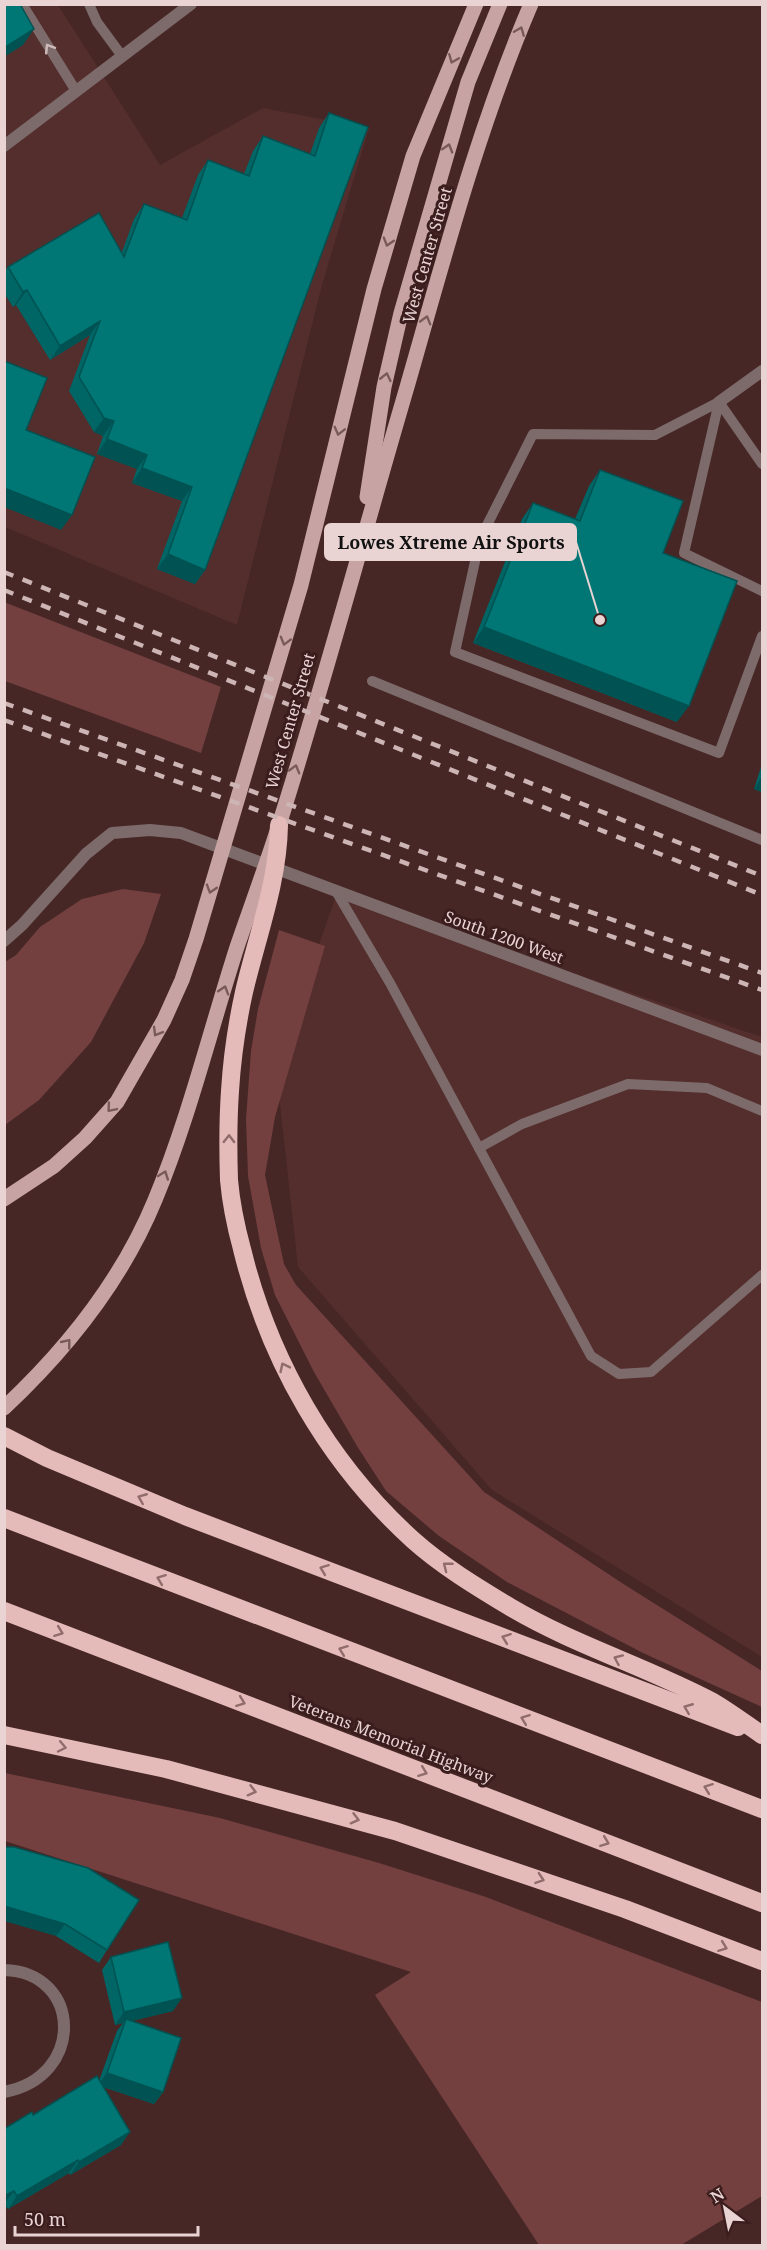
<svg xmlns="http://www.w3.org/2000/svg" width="767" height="2250" font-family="'Noto Serif',serif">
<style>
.built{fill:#542d2d}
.green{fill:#73403f}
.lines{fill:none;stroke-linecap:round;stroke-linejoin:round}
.service{stroke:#7c6b6a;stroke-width:10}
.minor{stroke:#7c6b6a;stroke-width:12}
.tertiary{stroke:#7c6b6a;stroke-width:12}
.primary{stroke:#c7a4a3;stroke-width:15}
.motorway{stroke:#e4bbb9;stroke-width:18}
.rail{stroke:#ccb5b4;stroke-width:4.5;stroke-dasharray:10 10;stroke-linecap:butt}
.wall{fill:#006565}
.shaded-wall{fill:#005352}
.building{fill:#007675;stroke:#005352;stroke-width:1.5}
.oneway{stroke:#7a5a59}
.oneway2{stroke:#cebab9}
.oneway3{stroke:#906c6b}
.labels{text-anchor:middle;stroke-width:6;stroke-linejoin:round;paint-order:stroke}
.street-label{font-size:16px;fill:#e9d4d3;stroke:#3b1d1d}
.leader{fill:none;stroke:#e9d4d3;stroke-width:2}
.callout-dot{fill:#e9d4d3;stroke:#3b1d1d;stroke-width:2}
.callout{fill:#e9d4d3;stroke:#e9d4d3;stroke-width:2}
.callout-label{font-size:18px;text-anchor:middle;font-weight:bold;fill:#111}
</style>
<rect width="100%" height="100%" fill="#462726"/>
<g class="built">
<polygon points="4,5 58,5 160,165 263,108 369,128 322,285 237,625 5,527"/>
<polygon points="337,893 762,1037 762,1657 492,1490 298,1267 276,1068"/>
</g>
<g class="green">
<polygon points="4,602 221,687 201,753 5,681"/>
<polygon points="123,889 161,894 144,943 91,1042 39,1100 5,1125 5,962 16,955 40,927 82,899"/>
<polygon points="279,930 325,946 275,1117 265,1175 284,1264 296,1285 484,1492 625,1585 762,1671 762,1707 643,1653 507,1582 439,1536 386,1491 357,1446 314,1372 275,1295 261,1248 248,1176 246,1119 251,1051 258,1009"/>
<polygon points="5,1773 220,1818 379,1863 483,1896 762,2002 762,2196 681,2245 539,2245 375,1995 411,1972 5,1841"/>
</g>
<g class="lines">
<g class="service">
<polyline points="22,4 76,91"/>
<polyline points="89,4 97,22 122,56"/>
<polyline points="719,402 655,435 533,434 480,539 455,652 719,753 762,636"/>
<polyline points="719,402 684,553 762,591"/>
<polyline points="719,402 762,464"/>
<polyline points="372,681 762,840"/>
<polyline points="337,893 390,983 591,1356 619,1374 651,1372 762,1275"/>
<polyline points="479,1148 522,1124 628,1084 707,1088 762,1111"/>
</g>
<g class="minor">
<polyline points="719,402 762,371"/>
<polyline points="4,941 22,925 86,854 112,833 150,830 181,833 762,1050"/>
<path d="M 4,1970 C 82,1972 86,2077 4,2092"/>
</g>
<polyline class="tertiary" points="4,146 191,4"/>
<g class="primary">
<polyline points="367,497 384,387 401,313 468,82 500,4"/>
<polyline points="4,1199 54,1166 85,1138 117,1102 164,1020 182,980 196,939 301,585 374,289 413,156 476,4"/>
<path d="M 4,1408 C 67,1349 122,1280 155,1200 C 189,1118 210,1031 237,947 C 251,906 266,866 279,825 C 325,680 364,533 407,387 C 444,258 478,128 531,4"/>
</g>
<g class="motorway">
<path d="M 279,825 C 278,883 257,936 244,992 C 237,1024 232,1058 230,1091 C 228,1120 228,1150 229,1180 C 231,1203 236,1227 242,1249 C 269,1360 328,1463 413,1540 C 442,1566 477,1587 510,1607 C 574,1645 647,1667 713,1702 C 730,1712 746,1724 762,1735"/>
<polyline points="4,1436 47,1458 185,1516 738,1727"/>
<polyline points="4,1518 762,1809"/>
<polyline points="4,1611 762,1903"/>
<polyline points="4,1735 166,1769 395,1831 625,1909 762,1961"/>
</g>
<g class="rail">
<polyline points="4,572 762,876"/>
<polyline points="4,590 762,895"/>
<polyline points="4,703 762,973"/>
<polyline points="4,720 762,990"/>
</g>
</g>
<g class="wall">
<polygon points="329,113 205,570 195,584 157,569 182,501 132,483 137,469 97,454 103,436 94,432 69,391 90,335 50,360 16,305 13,307 4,293 4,272 8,267 122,252 134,219 144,204 182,218 198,175 208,160 244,174 253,151 263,136 310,154 319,128"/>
<polygon points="600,470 663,553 677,722 473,643 522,519 533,503 575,519 589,486"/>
<polygon points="762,764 762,792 754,789"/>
<polygon points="4,1847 107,1950 99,1963 56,1936"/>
<polygon points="111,1957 173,2011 131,2021 163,2092 154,2104 103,2087 121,2145 70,2175 69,2173 8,2209 4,2204 4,2129 33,2115 99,2081 117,2031 123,2023 115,2025 102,1970"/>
</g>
<g class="shaded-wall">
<polygon points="34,29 23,45 4,57 4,48"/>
<polygon points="27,290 16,305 13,307 23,292"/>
<polygon points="100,321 90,335 50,360 60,346"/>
<polygon points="104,418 114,421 103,436 94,432"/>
<polygon points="107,439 147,455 137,469 97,454"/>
<polygon points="142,468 192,487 182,501 132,483"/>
<polygon points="4,488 72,515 61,530 4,507"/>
<polygon points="168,554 205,570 195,584 157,569"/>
<polygon points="484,627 689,706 677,722 473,643"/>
<polygon points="762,776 762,792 754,789"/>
<polygon points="4,1906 6,1906 65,1924 56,1936 4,1921"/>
<polygon points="182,1998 173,2011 124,2023 126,2019 123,2023 115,2025 124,2012"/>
<polygon points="107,2073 163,2092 154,2104 98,2085"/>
<polygon points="130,2132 121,2145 70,2175 79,2162"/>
<polygon points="78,2160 69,2173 8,2209 17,2196"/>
<polygon points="14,2191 4,2204 4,2196"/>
</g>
<g class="building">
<polygon points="4,4 20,4 34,29 4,48"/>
<polygon points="329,113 368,127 205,570 168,554 192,487 142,468 147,455 107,439 114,421 104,418 79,377 100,321 60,346 27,290 23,292 8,267 99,213 124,257 144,204 187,220 208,160 249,176 263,136 315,156"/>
<polygon points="4,361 47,378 26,430 95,457 72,515 4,488"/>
<polygon points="600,470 683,501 663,553 737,581 689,706 484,627 533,503 580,521"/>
<polygon points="4,1847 14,1847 88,1868 139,1900 107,1950 65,1924 4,1906"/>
<polygon points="168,1942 182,1998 124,2012 111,1957"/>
<polygon points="126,2019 181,2038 163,2092 107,2073"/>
<polygon points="97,2076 130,2132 79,2162 78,2160 17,2196 14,2191 4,2196 4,2129 32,2112 33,2115"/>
</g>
<defs><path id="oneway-chevron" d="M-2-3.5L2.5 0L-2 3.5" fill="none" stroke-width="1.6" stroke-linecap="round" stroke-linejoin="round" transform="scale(1.5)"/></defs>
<g class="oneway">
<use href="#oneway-chevron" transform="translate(520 31) rotate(-68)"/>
<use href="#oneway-chevron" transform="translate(453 59) rotate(112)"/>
<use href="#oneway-chevron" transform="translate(448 148) rotate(-73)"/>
<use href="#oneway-chevron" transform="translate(388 242) rotate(107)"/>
<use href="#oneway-chevron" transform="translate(426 320) rotate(-74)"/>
<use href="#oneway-chevron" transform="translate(386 377) rotate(-77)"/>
<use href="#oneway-chevron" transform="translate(339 431) rotate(104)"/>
<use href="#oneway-chevron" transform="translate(285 641) rotate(106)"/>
<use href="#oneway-chevron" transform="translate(295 769) rotate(-74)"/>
<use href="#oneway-chevron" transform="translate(211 889) rotate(107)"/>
<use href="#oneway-chevron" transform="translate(224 990) rotate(-73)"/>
<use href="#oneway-chevron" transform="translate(157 1032) rotate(121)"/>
<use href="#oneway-chevron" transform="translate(111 1108) rotate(130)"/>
<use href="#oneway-chevron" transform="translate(164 1175) rotate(-70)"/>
<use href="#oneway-chevron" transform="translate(67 1343) rotate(-51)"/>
</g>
<use class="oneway2" href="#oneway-chevron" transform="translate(49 48) rotate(-122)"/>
<g class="oneway3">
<use href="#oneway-chevron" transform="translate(229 1139) rotate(-89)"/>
<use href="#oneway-chevron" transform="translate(284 1367) rotate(-116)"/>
<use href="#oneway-chevron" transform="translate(142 1498) rotate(-158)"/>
<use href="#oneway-chevron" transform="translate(447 1566) rotate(-142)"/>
<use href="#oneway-chevron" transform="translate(324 1569) rotate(-159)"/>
<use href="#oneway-chevron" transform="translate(161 1579) rotate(-159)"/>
<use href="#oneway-chevron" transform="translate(59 1632) rotate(21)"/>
<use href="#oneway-chevron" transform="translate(506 1638) rotate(-159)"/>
<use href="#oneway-chevron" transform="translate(343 1650) rotate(-159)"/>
<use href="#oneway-chevron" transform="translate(618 1659) rotate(-156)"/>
<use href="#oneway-chevron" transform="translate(241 1702) rotate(21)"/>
<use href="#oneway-chevron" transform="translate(688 1708) rotate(-158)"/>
<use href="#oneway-chevron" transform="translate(525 1719) rotate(-159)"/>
<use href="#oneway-chevron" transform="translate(62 1747) rotate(12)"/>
<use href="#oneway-chevron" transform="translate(423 1772) rotate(21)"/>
<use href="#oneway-chevron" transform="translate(708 1788) rotate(-159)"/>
<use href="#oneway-chevron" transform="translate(252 1791) rotate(15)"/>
<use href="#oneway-chevron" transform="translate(355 1819) rotate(15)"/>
<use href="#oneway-chevron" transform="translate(605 1842) rotate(21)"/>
<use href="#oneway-chevron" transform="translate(540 1879) rotate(19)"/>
<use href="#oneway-chevron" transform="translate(723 1947) rotate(21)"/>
</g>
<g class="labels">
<g class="street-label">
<text transform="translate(427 255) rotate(-74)" y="6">West Center Street</text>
<text transform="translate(290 721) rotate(-74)" y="6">West Center Street</text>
<text transform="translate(504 937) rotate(20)" y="6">South 1200 West</text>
<text transform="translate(391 1739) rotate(21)" y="6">Veterans Memorial Highway</text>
</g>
</g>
<path class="leader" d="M600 620L576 542"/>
<circle class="callout-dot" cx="600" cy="620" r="6"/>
<rect class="callout" x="325" y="524" width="251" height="36" rx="6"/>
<g class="callout-label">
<text x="451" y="549">Lowes Xtreme Air Sports</text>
</g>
<rect width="767" height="2250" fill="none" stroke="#e9d4d3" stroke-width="12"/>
<g transform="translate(725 2208) rotate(328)" stroke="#3b1d1d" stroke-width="4.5" paint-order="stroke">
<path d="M0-4.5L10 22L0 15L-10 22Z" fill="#e9d4d3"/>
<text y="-9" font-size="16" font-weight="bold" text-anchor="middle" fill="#e9d4d3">N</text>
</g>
<path d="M15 2226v9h183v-9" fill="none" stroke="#e9d4d3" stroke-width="3"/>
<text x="24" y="2226" font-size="18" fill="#e9d4d3" stroke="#3b1d1d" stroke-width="4.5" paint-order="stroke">50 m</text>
</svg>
